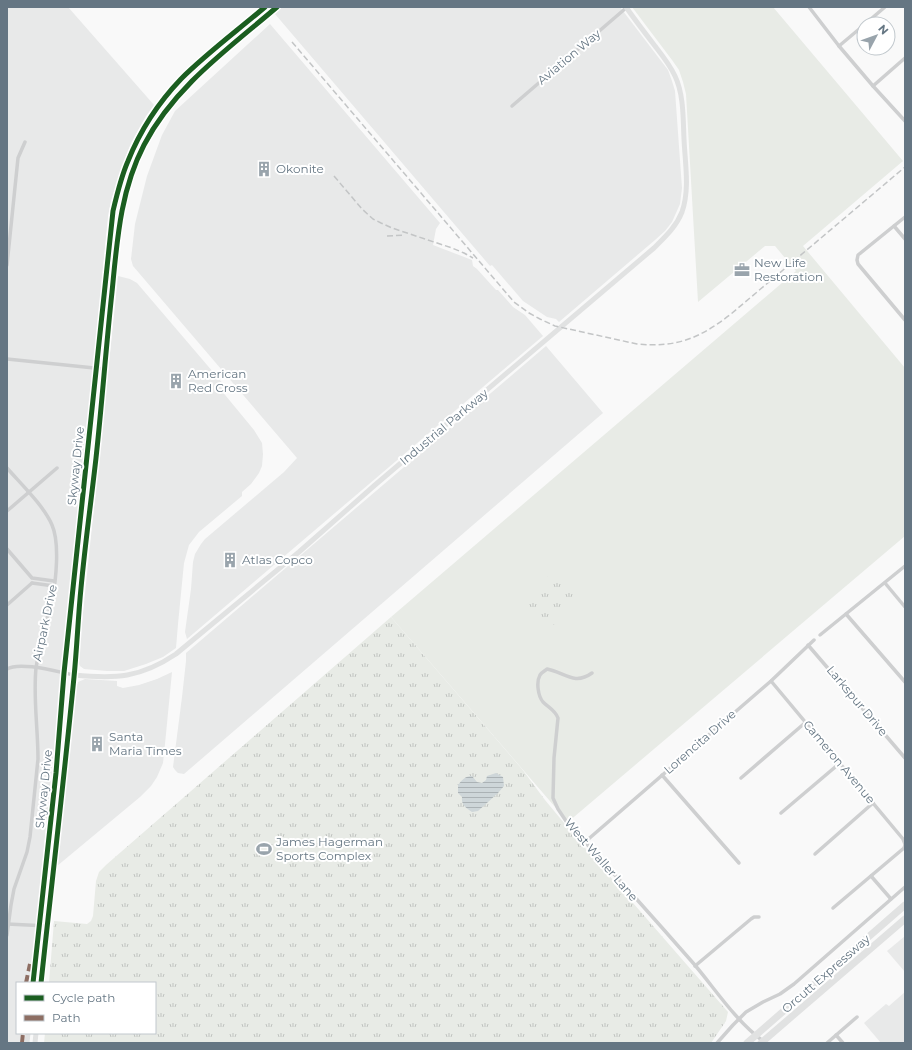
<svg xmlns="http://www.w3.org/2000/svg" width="912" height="1050" font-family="Montserrat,sans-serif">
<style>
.built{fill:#e8e9e9}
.grass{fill:#e8ebe6}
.park{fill:url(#park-tufts)}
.water{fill:url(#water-rules)}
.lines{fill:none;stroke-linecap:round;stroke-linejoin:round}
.street{stroke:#cecfd0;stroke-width:3.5}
.secondary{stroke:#e1e2e2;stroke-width:5}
.highway{stroke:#e1e2e2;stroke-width:7}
.rail{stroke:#c3c5c6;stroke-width:1.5;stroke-dasharray:6 3;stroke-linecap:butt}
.quiet{stroke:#8d6e63;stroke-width:4;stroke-dasharray:8 4;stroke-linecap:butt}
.cycleway-casing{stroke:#fff;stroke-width:8}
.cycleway{stroke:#1b5e20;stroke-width:5}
.labels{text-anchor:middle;stroke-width:4;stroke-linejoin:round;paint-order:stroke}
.street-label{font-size:12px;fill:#657683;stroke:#fff}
.poi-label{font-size:12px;fill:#657683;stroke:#fff;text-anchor:start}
</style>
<defs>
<pattern id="park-tufts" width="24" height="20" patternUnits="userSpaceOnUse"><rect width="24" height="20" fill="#e8ebe6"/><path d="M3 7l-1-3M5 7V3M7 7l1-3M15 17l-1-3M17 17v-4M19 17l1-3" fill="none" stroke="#c0c3c0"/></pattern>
<pattern id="water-rules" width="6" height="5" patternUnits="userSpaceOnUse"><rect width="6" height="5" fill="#ced6d9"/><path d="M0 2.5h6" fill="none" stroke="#abb2b5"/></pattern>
</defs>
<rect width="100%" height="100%" fill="#f9f9f9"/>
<g class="built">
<polygon points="7,7 68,7 154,105 146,116 131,143 122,167 111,201 108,217 93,371 30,983 17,983 17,1033 24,1033 23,1043 7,1043"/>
<polygon points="282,7 620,7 668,70 672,81 675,91 682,188 680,204 672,222 665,231 655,240 559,322 556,319 547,317 523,301 492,265 490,266 275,14"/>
<polygon points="270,24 440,223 436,229 433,245 472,260 473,266 477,269 496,290 498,290 513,307 525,315 543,336 187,639 185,632 191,589 193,562 195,554 201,544 205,539 284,472 297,458 133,266 131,259 135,224 147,176 162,135 175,111"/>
<polygon points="118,276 130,279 137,283 225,386 221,390 254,430 262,443 263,454 262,466 259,473 251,484 242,492 242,496 199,532 189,545 184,563 178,624 176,648 163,657 146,664 124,671 107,671 84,669 80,666 78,661"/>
<polygon points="546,346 603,413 184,774 178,773 175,770 173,767 182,697 186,661 186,653"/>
<polygon points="172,672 165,744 163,763 157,777 151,786 140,797 57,866 76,687 78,682 85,679 117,681 117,686 123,688 139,685 157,679"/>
<polygon points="905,936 905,972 887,951"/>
<polygon points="905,992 905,1043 881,1043 864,1023 886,1004 889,1006"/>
</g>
<polygon class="grass" points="632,7 773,7 903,161 803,246 905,368 905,536 568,822 391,617 796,271 775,246 765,246 698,302 686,94 683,82 679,70 672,60"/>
<g class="park">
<polygon points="552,572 556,572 578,594 579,597 549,630 546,630 523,608 523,605"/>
<polygon points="391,617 522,769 545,800 579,841 728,1012 726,1021 711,1043 44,1043 45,1033 155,1033 155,983 49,983 54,921 87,924 91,921 93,916 96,881 99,872 106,865"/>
</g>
<path class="water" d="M 496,773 L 503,777 L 504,786 L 498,793 L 478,811 L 472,812 C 466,808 461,805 462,797 L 458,793 L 458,785 C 462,780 465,776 472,776 L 477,782 L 482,783 L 486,780 L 487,776 Z"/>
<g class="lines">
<g class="street">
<polyline points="809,7 839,46 873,86 905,121"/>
<polyline points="865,24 885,7"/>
<polyline points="839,46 864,25"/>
<polyline points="873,86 905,58"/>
<polyline points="512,106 626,8"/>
<polyline points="905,217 858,255 857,260 858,264 905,320"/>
<polyline points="894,226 905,239"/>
<polyline points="7,265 18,158 25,142"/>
<polyline points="7,359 104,369"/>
<path d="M 7,468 C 21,484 44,506 52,525 C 60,543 56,581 52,600 C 50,612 45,623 42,635 C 39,645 38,657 36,668 C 33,698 38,728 38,759 L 30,837 L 27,852 L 14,889 L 11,905 L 7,935"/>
<polyline points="7,511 57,468"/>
<polyline points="7,549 32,578 54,581"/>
<polyline points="32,583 54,586"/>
<polyline points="885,583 905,607"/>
<polyline points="7,605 32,583"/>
<polyline points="846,614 905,682"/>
<polyline points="820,635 905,566"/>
<polyline points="808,645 905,758"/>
<path d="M 7,669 C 20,661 58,672 74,675"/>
<path d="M 592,673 C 574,686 564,672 547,669 C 545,671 542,672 540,675 C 536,682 538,696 543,702 C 549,708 555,710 558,718 L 554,758 L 553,798 L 558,809 L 566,821 C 609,868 652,916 694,964 C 716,990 735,1020 763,1041"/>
<polyline points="771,681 903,839 905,844"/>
<polyline points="662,775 739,863"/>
<polyline points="741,778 806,722"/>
<polyline points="781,813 840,763"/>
<polyline points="585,842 771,681 814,640"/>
<polyline points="815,854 873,803"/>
<polyline points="871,876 891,899"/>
<polyline points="833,908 904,848 905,845"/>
<polyline points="7,924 48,926"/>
<polyline points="695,966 751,919 754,917 759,917"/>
<polyline points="836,1035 843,1043"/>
<polyline points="717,1043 733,1025 746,1012 763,1002 780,994 794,984 905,887"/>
<polyline points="827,1043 857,1017"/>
</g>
<g class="secondary">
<path d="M 74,675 C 116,679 140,678 176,654 L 299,552 L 375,485 L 654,248 C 665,237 676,227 682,212 C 690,189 685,163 684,139 C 683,119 684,95 675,76 C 670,65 662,55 655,46 C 645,33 635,20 626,7"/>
<path d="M 33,983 L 56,773 L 64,673 L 113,211 C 117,194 121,177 128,161 C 140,131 159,102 181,79 C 207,53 237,31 265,7"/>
<path d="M 41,983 C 52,881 64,779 74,677 C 77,647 78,618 81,588 C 85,545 91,502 96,458 C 102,403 106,347 112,292 C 117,242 120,191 144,145 C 174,87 228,49 277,7"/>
<polyline points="27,1043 28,1033"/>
<polyline points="35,1043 36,1033"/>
</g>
<g class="highway">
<polyline points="747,1043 905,905"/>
<polyline points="761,1043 905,919"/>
</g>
<g class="rail">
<path d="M 292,42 L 514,302 L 529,313 L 540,319 L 555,326 L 637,344 C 677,348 700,338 731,314 L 905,167"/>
<polyline points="334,176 362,209 373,219 381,223 392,228 452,248 464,253 473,258"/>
<polyline points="387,236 405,235"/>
</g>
<g class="quiet">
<polyline points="26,983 30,964"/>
<polyline points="22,1043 23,1033"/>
</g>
<defs>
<g id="cycleway">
<path d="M 33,983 L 56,773 L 64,673 L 113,211 C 117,194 121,177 128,161 C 140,131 159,102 181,79 C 207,53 237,31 265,7"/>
<path d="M 41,983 C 52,881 64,779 74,677 C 77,647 78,618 81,588 C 85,545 91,502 96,458 C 102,403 106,347 112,292 C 117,242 120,191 144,145 C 174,87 228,49 277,7"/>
</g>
</defs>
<use href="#cycleway" class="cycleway-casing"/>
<use href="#cycleway" class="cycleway"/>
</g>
<defs>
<symbol id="building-bare" viewBox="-9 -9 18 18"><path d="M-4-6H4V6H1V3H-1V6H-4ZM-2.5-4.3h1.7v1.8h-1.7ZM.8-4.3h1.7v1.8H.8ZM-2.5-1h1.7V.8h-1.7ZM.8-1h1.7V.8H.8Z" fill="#99a4ac" stroke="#fff" stroke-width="2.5" paint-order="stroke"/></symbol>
<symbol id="office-bare" viewBox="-9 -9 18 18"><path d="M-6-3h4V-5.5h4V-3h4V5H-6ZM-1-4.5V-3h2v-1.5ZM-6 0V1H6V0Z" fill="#99a4ac" stroke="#fff" stroke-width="2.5" paint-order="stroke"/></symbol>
<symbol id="stadium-bare" viewBox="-9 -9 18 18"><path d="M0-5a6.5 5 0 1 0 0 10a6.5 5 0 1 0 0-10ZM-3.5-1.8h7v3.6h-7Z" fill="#99a4ac" stroke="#fff" stroke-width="2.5" paint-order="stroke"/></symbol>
</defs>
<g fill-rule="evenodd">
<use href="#building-bare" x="253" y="158" width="22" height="22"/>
<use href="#office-bare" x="731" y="259" width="22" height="22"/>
<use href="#building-bare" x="165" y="370" width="22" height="22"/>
<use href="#building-bare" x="219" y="549" width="22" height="22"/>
<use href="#building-bare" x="86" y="733" width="22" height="22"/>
<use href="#stadium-bare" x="253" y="838" width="22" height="22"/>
</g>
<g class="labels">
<g class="street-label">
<text transform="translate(569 57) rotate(-40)" y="4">Aviation Way</text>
<text transform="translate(444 427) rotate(-40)" y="4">Industrial Parkway</text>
<text transform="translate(76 466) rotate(-84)" y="4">Skyway Drive</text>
<text transform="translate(45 623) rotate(-78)" y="4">Airpark Drive</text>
<text transform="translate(857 701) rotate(50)" y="4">Larkspur Drive</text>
<text transform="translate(700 742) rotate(-41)" y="4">Lorencita Drive</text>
<text transform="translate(839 762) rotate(50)" y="4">Cameron Avenue</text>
<text transform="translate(44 789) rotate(-84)" y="4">Skyway Drive</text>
<text transform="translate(601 860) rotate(49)" y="4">West Waller Lane</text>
<text transform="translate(826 974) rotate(-41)" y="4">Orcutt Expressway</text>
</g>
<g class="poi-label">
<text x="276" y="173">Okonite</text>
<text x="754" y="267">New Life<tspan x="754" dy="14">Restoration</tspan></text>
<text x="188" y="378">American<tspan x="188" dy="14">Red Cross</tspan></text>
<text x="242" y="564">Atlas Copco</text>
<text x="109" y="741">Santa<tspan x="109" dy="14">Maria Times</tspan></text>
<text x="276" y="846">James Hagerman<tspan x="276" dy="14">Sports Complex</tspan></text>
</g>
</g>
<rect width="912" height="1050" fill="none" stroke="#657683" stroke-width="16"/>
<rect x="16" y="982" width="140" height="52" fill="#ffffff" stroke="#c1c8cd"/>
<rect x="24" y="995" width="20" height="6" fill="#1b5e20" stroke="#c1c8cd"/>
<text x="52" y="1002" font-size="12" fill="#657683">Cycle path</text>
<rect x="24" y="1015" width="20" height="6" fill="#8d6e63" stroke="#c1c8cd"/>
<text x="52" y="1022" font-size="12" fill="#657683">Path</text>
<g transform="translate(876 36) rotate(49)"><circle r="19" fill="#ffffff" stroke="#c1c8cd"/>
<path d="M0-3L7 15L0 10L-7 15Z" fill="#99a4ac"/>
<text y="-6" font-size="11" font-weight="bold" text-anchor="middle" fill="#657683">N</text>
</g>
</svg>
